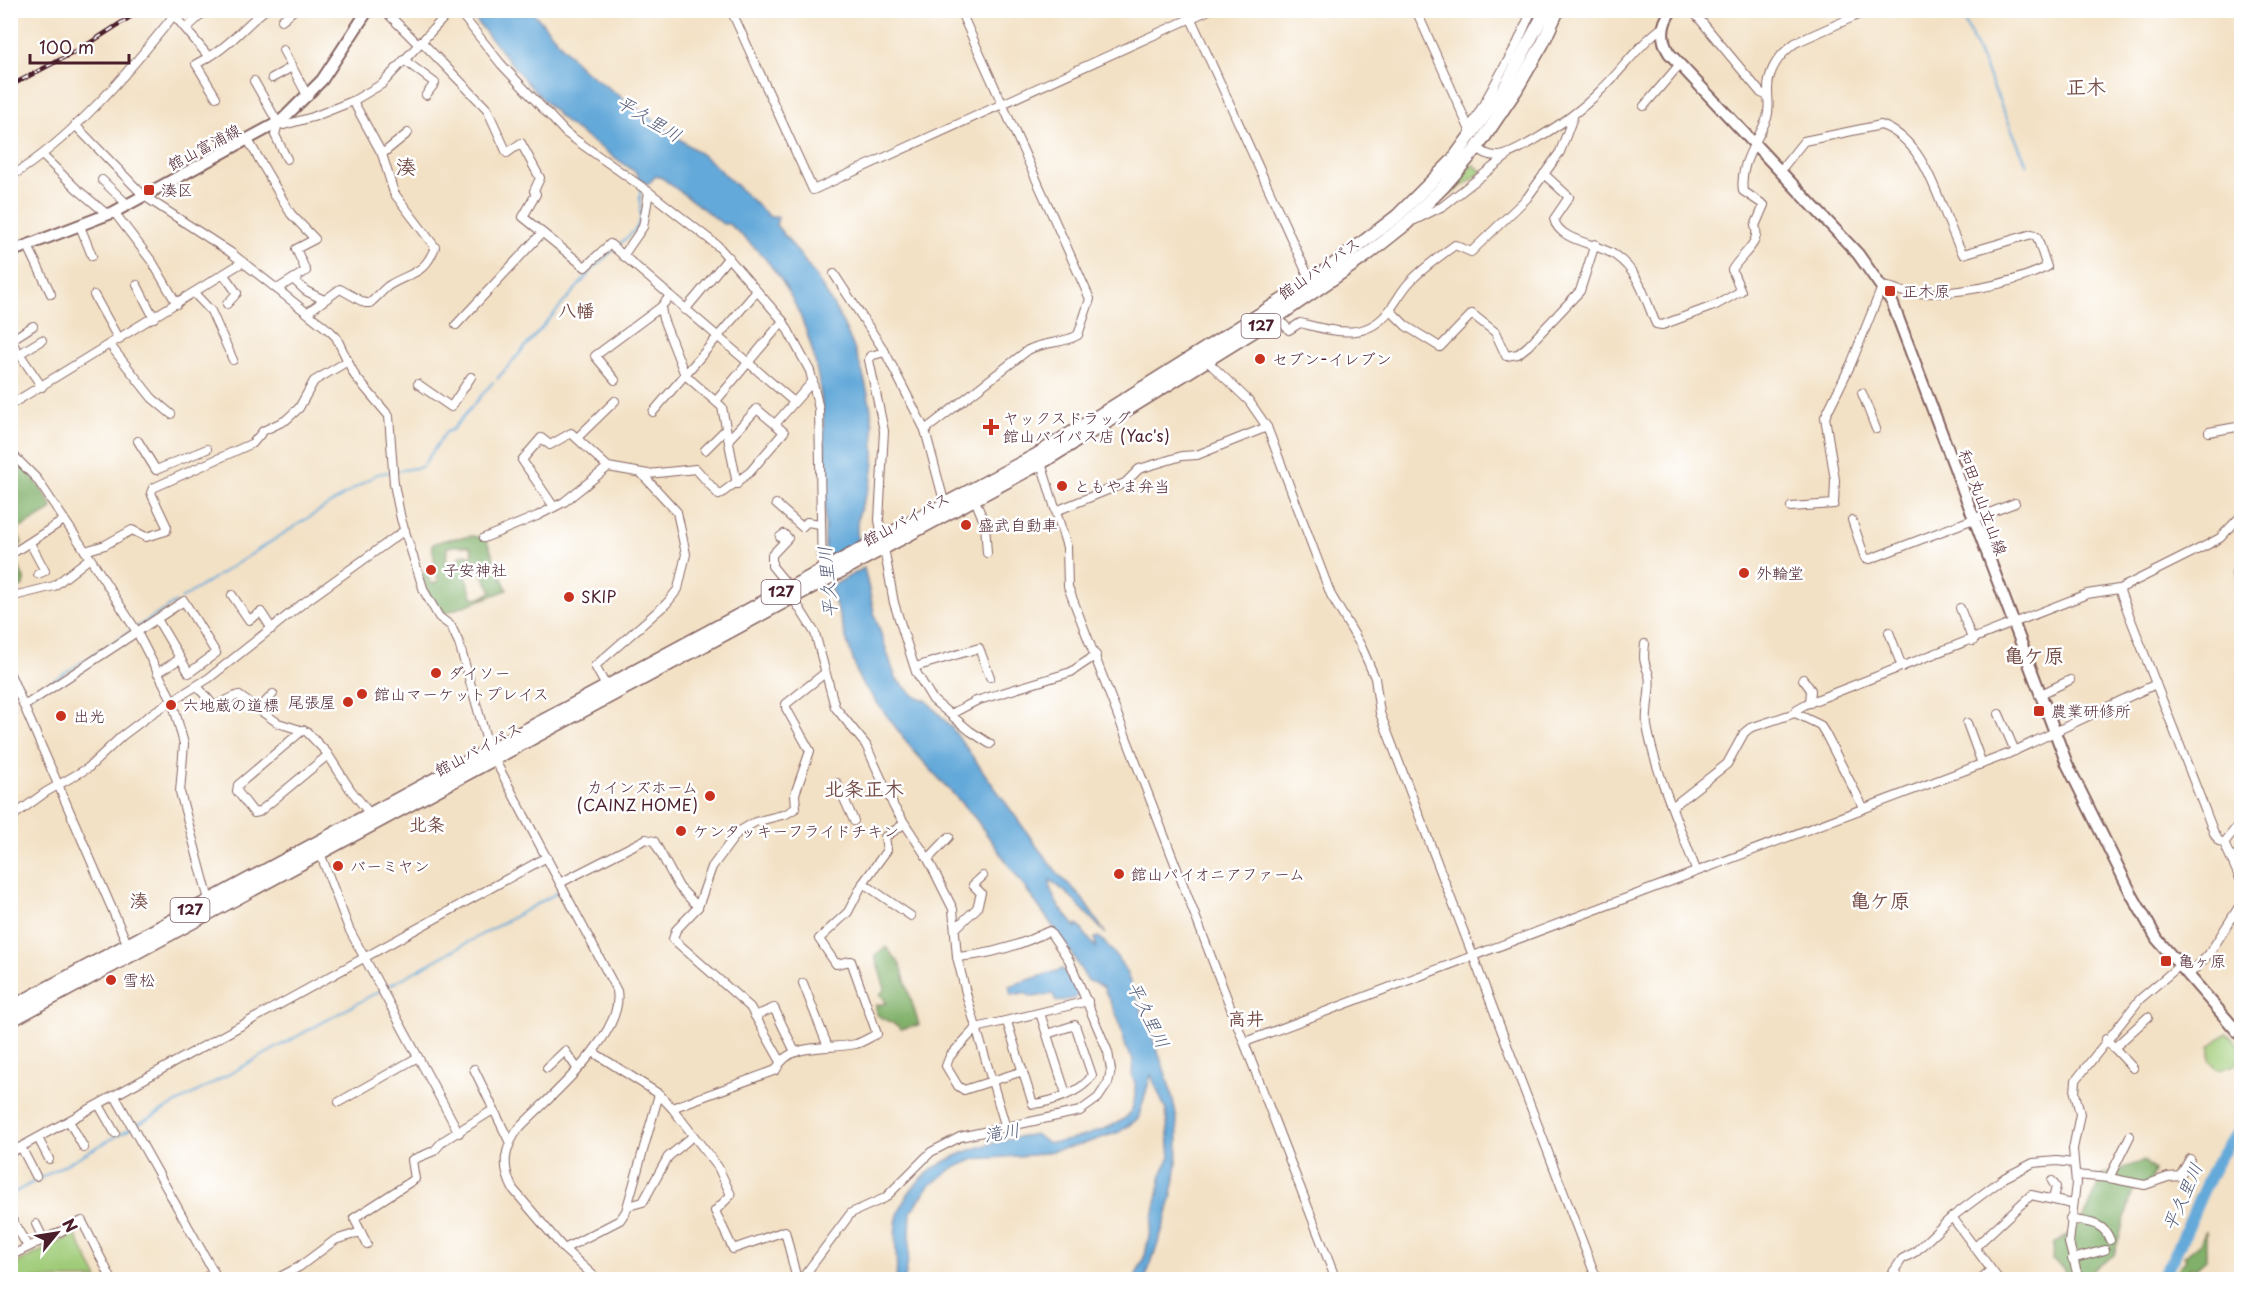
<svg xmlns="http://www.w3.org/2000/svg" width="2252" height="1290" font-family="'Playpen Sans','Klee One',sans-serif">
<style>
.green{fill:#a0cc79;stroke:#757652;stroke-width:1.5}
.forest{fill:#80b069;stroke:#65684a;stroke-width:1.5;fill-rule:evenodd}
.water{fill:#63a9d9;stroke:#566482;stroke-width:1.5}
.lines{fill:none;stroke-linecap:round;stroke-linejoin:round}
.stream{stroke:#63a9d9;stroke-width:2}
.river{stroke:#63a9d9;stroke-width:12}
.minor-casing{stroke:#856361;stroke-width:10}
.major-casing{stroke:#856361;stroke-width:14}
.highway-casing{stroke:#856361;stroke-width:15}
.minor{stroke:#fff;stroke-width:8}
.major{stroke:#fff;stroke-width:10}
.highway{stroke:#fff;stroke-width:12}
.rail-casing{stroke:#4a1f2b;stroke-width:4.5}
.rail{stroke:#fff;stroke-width:2;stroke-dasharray:7;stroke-linecap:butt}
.poi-dot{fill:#c8321e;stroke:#fff;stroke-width:2}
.labels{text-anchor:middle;stroke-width:5;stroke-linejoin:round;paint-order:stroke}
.shield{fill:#fff;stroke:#80626b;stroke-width:1.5}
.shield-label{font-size:15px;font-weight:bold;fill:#4a1f2b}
.street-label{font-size:16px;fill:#4a1f2b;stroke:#fff}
.poi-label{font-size:16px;fill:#4a1f2b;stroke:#fff;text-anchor:start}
.water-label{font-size:18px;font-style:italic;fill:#555d79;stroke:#fff}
.neighbourhood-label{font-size:18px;font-weight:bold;fill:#744c46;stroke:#fff}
.quarter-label{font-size:20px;font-weight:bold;fill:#744c46;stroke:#fff}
</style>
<rect width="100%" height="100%" fill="#fff"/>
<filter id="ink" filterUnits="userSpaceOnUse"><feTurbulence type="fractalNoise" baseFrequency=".0167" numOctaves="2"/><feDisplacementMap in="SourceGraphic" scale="12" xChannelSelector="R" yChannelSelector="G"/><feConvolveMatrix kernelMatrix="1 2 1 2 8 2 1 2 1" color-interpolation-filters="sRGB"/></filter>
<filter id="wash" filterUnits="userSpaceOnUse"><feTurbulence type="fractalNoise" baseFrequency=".008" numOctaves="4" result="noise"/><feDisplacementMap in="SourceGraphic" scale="24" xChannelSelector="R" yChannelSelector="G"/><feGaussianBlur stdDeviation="1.35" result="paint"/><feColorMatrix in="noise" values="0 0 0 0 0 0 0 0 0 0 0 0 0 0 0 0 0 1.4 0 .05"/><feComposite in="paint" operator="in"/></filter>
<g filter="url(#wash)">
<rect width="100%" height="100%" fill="#f3e1c5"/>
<g class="green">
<polygon points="1474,165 1482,172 1442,200 1471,166"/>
<polygon points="2227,1033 2241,1048 2241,1059 2233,1066 2218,1069 2210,1061 2210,1046"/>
<polygon points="75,1234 98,1279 11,1279 11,1266"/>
</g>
<g class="forest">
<polygon points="10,454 35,480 52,506 51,510 17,530 22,543 14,553 25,582 22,587 11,589 11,536 18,514 16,487 11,477"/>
<path d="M 473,536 L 486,539 L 507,590 L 445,613 L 428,593 L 421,573 L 425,572 L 432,584 L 438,582 L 432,545 C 439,539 463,537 473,536 ZM 455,546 L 470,546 L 473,553 L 470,556 L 466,554 L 459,556 L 459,564 L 446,567 L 447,547 ZM 479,568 L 492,591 L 483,597 L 473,598 L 465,576 Z"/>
<polygon points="2241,565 2241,655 2238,636 2238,571"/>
<path d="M 886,947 L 900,964 L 919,1025 L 901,1029 C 894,1021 883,1022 876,1013 L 876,1005 L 887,1003 L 880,994 L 885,989 L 875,956 Z"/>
<path d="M 2144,1161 L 2154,1170 L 2150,1182 L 2133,1191 L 2114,1255 L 2082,1278 L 2068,1278 L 2064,1268 L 2052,1260 L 2053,1244 C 2086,1228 2089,1207 2102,1175 Z"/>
<polygon points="2206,1230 2206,1259 2196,1268 2189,1268 2190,1271 2185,1275 2186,1279 2161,1279 2170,1272 2175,1273 2186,1260 2184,1256 2200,1243"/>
</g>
<g class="water">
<path d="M 468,11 L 532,11 L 581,68 L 709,160 L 770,217 L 778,217 L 776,225 C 834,293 877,369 874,460 C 873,497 852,504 858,543 L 825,561 C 823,458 838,348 768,262 C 757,248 742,236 729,224 L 723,224 L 662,178 L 656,176 L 648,184 L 638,179 L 638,174 L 566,123 L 530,86 Z"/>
<path d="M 864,568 L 875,616 L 896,679 L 916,697 L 926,700 L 952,728 L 1038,848 L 1060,876 L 1079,894 L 1106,934 L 1069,895 L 1050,880 C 1050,901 1065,913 1076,927 L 1077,924 L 1079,926 L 1096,948 L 1095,938 L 1099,937 C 1111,948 1120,959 1127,974 C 1143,1018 1166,1063 1175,1109 C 1186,1166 1165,1227 1145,1279 L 1134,1279 L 1145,1255 L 1163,1170 L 1170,1157 L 1166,1111 L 1151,1075 L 1138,1119 L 1119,1132 L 1080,1145 L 1033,1155 L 975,1159 L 952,1169 L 929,1186 L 911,1212 L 909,1255 L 905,1279 L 896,1279 C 899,1257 891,1233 899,1212 C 918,1158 988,1142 1035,1134 C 1039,1137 1043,1141 1047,1142 C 1062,1145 1121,1126 1129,1114 C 1136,1104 1135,1093 1135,1082 L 1132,1077 L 1133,1059 L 1127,1051 L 1118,1018 L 1103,987 L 1087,980 L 1067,946 L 975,818 L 912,749 L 859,679 L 830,587 Z"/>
<polygon points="1063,969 1078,994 1076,998 1056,1002 1053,994 1033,997 1024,993 1011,995 1009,986"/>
</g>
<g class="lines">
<g class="stream">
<polyline points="1960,10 2027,165"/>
<polyline points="497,379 594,268 636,229 640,220 640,188"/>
<polyline points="396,471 422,467 446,432 452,430 493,382"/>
<polyline points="181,599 377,474 390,472"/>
<polyline points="29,696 176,602"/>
<polyline points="10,707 15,705"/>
<polyline points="10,1195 557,893"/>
</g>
<path class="river" d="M 2159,1280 C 2190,1240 2206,1159 2242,1130"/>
</g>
</g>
<g filter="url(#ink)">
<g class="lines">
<defs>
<g id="minor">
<polyline points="384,10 418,44"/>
<polyline points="458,10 501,64 566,133 649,192 718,246 783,321 810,371 819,409 822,574"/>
<polyline points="731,10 813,190 1209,10"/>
<polyline points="1187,10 1311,282"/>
<polyline points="1416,10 1472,135"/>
<polyline points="1692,10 1761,93 1768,96"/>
<polyline points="282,20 294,10"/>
<polyline points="186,29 206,10"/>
<polyline points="421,41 487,109 507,153 521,143 540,178 534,191 536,194 523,217 585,267 610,244 794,402"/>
<polyline points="283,50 308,97"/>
<path d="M 209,57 C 231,45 245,25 265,10"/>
<polyline points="404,60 435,83 426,95"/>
<polyline points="272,78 292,67"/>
<polyline points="254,81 278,123 275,135 287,159"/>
<polyline points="1644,106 1680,64"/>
<polyline points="278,123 284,125 313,117 353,101 382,84 451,10"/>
<polyline points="1473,123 1517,44 1532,10"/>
<path d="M 75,125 L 144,196 L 230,252 L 330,331 L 336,337 L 355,376 L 389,416 L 394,484 L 401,519 L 424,591 L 439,617 L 451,626 L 459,643 L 489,749 L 617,991 C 625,1035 549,1097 520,1127 C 504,1147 501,1166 513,1189 L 564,1249 L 598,1280"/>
<polyline points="248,140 291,214 315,239 296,249 306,271 277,289"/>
<path d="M 1476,146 C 1495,166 1513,152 1533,141 C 1558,126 1581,111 1602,89 C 1623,69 1639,44 1663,27"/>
<polyline points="382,154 408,133"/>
<polyline points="43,156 77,189 108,215"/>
<path d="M 1780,171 L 1804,141 L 1881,125 C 1931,143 1939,212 1963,254 L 2032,234 L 2037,237 L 2047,267 C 2008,286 1953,295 1909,293 C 1900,293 1892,285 1882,287 L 1851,364 L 1825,417 L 1835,480 L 1834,504 L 1791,507"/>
<path d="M 1544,174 L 1569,197 L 1554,219 C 1559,242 1599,243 1616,256 C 1640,273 1645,299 1656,324 L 1662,325 L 1716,305 L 1741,291 L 1732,270 C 1740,255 1762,243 1755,226 L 1764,205 L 1743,191 C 1739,163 1757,143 1767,118 C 1770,108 1768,99 1768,90 C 1768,70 1780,54 1795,43 L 1869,10"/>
<path d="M 10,177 C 73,138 128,73 174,15 L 209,57 L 196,64 L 216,97"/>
<polyline points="102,180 128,205"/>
<polyline points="114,212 153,263 177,304"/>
<polyline points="1415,220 1443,206 1507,156"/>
<polyline points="80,226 92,256"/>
<polyline points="28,246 51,294"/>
<polyline points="623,256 643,227 649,192"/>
<polyline points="834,274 885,352 925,430 945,505"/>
<polyline points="224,275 237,293 227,304"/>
<polyline points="293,279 306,291 324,300"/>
<polyline points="137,285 154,318"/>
<polyline points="194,293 211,311 233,360"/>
<polyline points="94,295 119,340"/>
<polyline points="670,296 661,307 663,319 685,375 722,407 737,484"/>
<polyline points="685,310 729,257"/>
<polyline points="1390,310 1406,326 1440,347 1472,314 1495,332 1506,356 1518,354 1528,346 1580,291 1595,244"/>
<path d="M 308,312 L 340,289 L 365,303 L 370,303 C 376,298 382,291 388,286 C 410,272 424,276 435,247 L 394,193 L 382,154 L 353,101"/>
<path d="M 1277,317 L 1289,330 L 1300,323 C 1334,331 1365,342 1389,311 C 1396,302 1401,292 1408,284 C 1421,269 1439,257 1455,245 L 1471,252 L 1527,198 L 1560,152 L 1573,117"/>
<polyline points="456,325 542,233"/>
<polyline points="10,340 42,387"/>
<polyline points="11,340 33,326"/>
<polyline points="110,345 152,398 171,414"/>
<polyline points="885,352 870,356 869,360 884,431 879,520 894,603 916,672 933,700 970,731 990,744"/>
<polyline points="19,354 42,340"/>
<polyline points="1204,358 1249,401 1267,427 1331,595 1361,646 1375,678 1380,713 1597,1280"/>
<polyline points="615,380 595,356 661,307"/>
<polyline points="418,384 451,407 471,377"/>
<polyline points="1862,393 1876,429"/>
<polyline points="716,401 783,321"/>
<polyline points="10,405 243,262"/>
<polyline points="653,412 757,291"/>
<polyline points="776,423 813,381"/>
<path d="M 925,430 L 1028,350 C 1045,341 1063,344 1078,335 L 1090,299 L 960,10"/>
<polyline points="2209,432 2242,426"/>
<polyline points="577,438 615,401"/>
<polyline points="138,441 156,470 207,449"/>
<polyline points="705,450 726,429"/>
<polyline points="10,452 37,479 92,561 137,632 172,700 184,744 180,792 209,900"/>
<polyline points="1041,463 1067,547 1068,587 1336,1280"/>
<polyline points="975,500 985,524 987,553"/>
<polyline points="776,504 802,527 807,522 820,524"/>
<polyline points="554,507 522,460 541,438 550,445 571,433 608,467 648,474 696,469 719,495 750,472 784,432 757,409 730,438"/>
<polyline points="1056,511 1125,483 1139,469 1182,456 1197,455 1267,427"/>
<polyline points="1852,520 1865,558 1870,559 2015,503"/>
<polyline points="484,538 537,516 564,502 608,467"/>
<polyline points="785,541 780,537 784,534 788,538 772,555 772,566 790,588"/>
<polyline points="30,543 45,571 38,574"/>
<polyline points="16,551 64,520"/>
<polyline points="85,551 105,545 132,530 146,537 166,531 167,527 151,493 153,488 253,443 263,431 286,420 299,408 314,381 348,361"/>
<polyline points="2119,589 2214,833 2219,841 2224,843 2242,883"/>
<polyline points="232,595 249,620 261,612 272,629"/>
<polyline points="10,597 54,586 90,558"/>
<polyline points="793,598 815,633 835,707 866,745 894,807 928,859 953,909 957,957 967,997 1006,1128"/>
<polyline points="1960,608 1973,641"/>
<polyline points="1889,632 1902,667"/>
<path d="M 1645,644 C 1643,661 1644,661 1649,675 C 1652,687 1645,710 1647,726 C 1656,775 1679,824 1696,870"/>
<polyline points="915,667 979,648 990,677"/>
<polyline points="157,673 180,659"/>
<polyline points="10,674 129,948"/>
<polyline points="1803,679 1811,690 1810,703"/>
<polyline points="197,686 214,706 238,695 278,723 307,732 327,753 350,789 370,814"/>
<polyline points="606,686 595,666 667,603 678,589 686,554 677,512 642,474"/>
<polyline points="2039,695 2070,680"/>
<polyline points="24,706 184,601 216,653 189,673 157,619"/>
<polyline points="258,710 273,694"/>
<polyline points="1795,713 1820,725 1825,733 1863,807"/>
<polyline points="951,714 976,701 1071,672 1096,655"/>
<polyline points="1999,714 2015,751"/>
<polyline points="1967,723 1982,764"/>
<polyline points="303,730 238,785 237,791 254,813 259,812 328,755"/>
<polyline points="837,783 854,821"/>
<polyline points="1672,807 1727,764 1744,733 1750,728 1795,713 1797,709 1806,704 2087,594 2119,589 2209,544 2220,538 2242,515"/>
<polyline points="10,818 46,792 88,768 122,736 154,712 209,678 302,604 405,530"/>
<polyline points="2224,843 2242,820"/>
<polyline points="320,853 349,929 459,1133"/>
<polyline points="928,859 949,837"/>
<polyline points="2232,860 2242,850"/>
<polyline points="560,883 646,839 654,841 679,887 698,907"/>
<polyline points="863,883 911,916"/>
<polyline points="955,929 977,908 981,893 973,885 983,876"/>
<polyline points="2188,976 2209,954 2242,902"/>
<polyline points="803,983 828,1047"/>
<polyline points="1040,1013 1066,1094"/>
<polyline points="755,1016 774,1008 795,1052"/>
<path d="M 1007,1022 L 1033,1104 C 1051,1102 1083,1092 1092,1075 L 1075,1025 L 1047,1034"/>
<polyline points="2106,1039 2133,1068"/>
<polyline points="1245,1042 2008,754 2156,684"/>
<polyline points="2114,1048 2148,1017"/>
<polyline points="593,1052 659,1094 672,1108 718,1167 731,1195 715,1211 733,1249 785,1231 797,1280"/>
<polyline points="780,1060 750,1007 673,939 676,930 698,907 712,867 738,832 755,822 786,814 796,808 795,794 810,751 786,708 786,704 825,673"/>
<polyline points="547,1068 565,1051 577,1068"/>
<polyline points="474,1069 509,1141"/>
<polyline points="1023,1071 964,1090 958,1086 946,1066 950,1056 976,1028 1088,1001"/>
<polyline points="115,1096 218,1280"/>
<polyline points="339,1102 418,1057"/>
<polyline points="99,1105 115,1133"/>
<path d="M 672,1108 L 776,1070 C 789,1041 830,1050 856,1044 C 863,1042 870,1037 877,1034 L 851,961 L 836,964 L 819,939 L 848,912 L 863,883 L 887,850 L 885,837 L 904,824"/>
<polyline points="69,1121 84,1148"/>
<polyline points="38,1138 49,1159"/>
<polyline points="21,1147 36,1176"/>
<polyline points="10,1153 547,857"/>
<polyline points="2076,1175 2109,1178 2145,1185 2168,1177 2180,1176 2190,1159"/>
<polyline points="2109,1178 2130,1136"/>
<polyline points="2052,1181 2056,1187 2053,1199"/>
<polyline points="628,1206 643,1202 668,1157 693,1136"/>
<polyline points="10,1216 28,1247"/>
<polyline points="1952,1217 1999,1280"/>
<path d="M 2070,1219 C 2088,1223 2103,1221 2110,1240"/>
<polyline points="36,1224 44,1240"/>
<polyline points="367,1244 354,1218 415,1179 412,1160 434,1151 443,1141 493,1110"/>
<polyline points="1974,1248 2031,1195 2072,1204"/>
<polyline points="564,1249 620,1220 626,1211 659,1094"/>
<polyline points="10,1256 82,1221 112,1280"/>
<polyline points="2072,1259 2105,1250"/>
<polyline points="1894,1271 1901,1280"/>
<polyline points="201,1280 214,1272"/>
<polyline points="274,1280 299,1267 335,1240 361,1232"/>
<path d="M 801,1280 L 851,1213 L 885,1198 L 931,1152 L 960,1137 L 1080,1111 L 1098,1098 L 1108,1083 L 1111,1070 L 1108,1052 L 1069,960 L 1049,931 C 1019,946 991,955 957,957"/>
<polyline points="1888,1280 1902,1259 1915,1252 1952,1217 2004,1178 2033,1163 2057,1161 2073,1163"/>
<polyline points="1979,1280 1991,1270"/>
<polyline points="2079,1280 2069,1243 2076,1183 2073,1149 2080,1114 2075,1093 2076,1080 2140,999 2179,966"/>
</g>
<g id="major">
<path d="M 1672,10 C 1661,24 1660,38 1669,53 L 1858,254 L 1892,302 L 2067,764 L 2132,895 L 2157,939 L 2242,1037"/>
<polyline points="10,252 114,212 281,121 322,80 368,10"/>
</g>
<g id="highway">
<polyline points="10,1008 1036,455 1311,282 1397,216 1452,161 1505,87 1546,10"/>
<polyline points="10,1021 1041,463 1277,317 1367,255 1406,224 1443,187 1477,148 1516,90 1543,43 1558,10"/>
</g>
</defs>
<use href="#minor" class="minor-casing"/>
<use href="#major" class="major-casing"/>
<use href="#highway" class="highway-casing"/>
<use href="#minor" class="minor"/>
<use href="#major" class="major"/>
<use href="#highway" class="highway"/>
<defs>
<polyline id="rail" points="10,86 82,48 141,10"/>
</defs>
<use href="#rail" class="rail-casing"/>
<use href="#rail" class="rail"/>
</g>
</g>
<g class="poi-dot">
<rect x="143" y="184" width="12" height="12" rx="3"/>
<rect x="1884" y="285" width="12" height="12" rx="3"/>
<circle cx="1260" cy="359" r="6"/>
<path d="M988 418h6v6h6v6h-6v6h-6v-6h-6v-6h6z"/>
<circle cx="1062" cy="486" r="6"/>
<circle cx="966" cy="525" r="6"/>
<circle cx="431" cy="570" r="6"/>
<circle cx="1744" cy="573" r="6"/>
<circle cx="569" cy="597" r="6"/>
<circle cx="436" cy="673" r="6"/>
<circle cx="362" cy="694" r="6"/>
<circle cx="348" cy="702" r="6"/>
<circle cx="171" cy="705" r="6"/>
<rect x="2033" y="705" width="12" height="12" rx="3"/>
<circle cx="61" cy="716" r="6"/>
<circle cx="710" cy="796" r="6"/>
<circle cx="681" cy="831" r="6"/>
<circle cx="338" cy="866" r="6"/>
<circle cx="1119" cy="874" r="6"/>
<rect x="2160" y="955" width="12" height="12" rx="3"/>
<circle cx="111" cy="980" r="6"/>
</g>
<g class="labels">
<g class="shield">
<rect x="1241.5" y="314" width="39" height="24" rx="4.5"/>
<rect x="761.5" y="580" width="39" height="24" rx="4.5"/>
<rect x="170.5" y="898" width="39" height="24" rx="4.5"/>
</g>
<g class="shield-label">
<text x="1261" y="331">127</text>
<text x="781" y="597">127</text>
<text x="190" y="915">127</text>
</g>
<g class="street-label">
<text transform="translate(204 147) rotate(-28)" y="6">館山富浦線</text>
<text transform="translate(1319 268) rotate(-35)" y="6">館山バイパス</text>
<text transform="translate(1983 502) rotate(70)" y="6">和田丸山立山線</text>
<text transform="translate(906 519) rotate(-28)" y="6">館山バイパス</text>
<text transform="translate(478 749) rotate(-28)" y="6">館山バイパス</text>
</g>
<g class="poi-label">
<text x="161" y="196">湊区</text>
<text x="1902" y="297">正木原</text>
<text x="1272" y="365">セブン-イレブン</text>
<text x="1003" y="424">ヤックスドラッグ<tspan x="1003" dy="18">館山バイパス店 (Yac's)</tspan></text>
<text x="1074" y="492">ともやま弁当</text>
<text x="978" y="531">盛武自動車</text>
<text x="443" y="576">子安神社</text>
<text x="1756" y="579">外輪堂</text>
<text x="581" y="603">SKIP</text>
<text x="448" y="679">ダイソー</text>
<text x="374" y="700">館山マーケットプレイス</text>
<text x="336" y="708" text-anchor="end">尾張屋</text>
<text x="183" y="711">六地蔵の道標</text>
<text x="2051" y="717">農業研修所</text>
<text x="73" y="722">出光</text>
<text x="698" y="793" text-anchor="end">カインズホーム<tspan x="698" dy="18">(CAINZ HOME)</tspan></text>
<text x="693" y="837">ケンタッキーフライドチキン</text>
<text x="350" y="872">バーミヤン</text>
<text x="1131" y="880">館山パイオニアファーム</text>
<text x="2178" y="967">亀ヶ原</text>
<text x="123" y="986">雪松</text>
</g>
<g class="water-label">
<text transform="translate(649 119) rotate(31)" y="6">平久里川</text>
<text transform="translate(828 582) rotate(-95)" y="6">平久里川</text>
<text transform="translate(1148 1015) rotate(64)" y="6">平久里川</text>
<text transform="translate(1002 1133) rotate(-10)" y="6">滝川</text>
<text transform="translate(2183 1197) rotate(-66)" y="6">平久里川</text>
</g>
<g class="neighbourhood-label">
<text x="576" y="317">八幡</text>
<text x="427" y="831">北条</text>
<text x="139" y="907">湊</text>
<text x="1246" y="1025">高井</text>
</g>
<g class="quarter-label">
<text x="2086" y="94">正木</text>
<text x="406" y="174">湊</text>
<text x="2034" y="663">亀ケ原</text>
<text x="864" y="796">北条正木</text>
<text x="1880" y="908">亀ケ原</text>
</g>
</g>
<rect width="2252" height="1290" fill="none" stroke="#fff" stroke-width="36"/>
<g transform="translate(57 1233) rotate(60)" stroke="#ffffff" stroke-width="4.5" paint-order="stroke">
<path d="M0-4.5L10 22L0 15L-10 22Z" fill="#4a1f2b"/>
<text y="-9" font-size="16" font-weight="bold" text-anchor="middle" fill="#4a1f2b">N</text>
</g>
<path d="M30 54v9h99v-9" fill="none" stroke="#4a1f2b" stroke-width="3"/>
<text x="39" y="54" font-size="18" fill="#4a1f2b" stroke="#ffffff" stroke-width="4.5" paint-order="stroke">100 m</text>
</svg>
